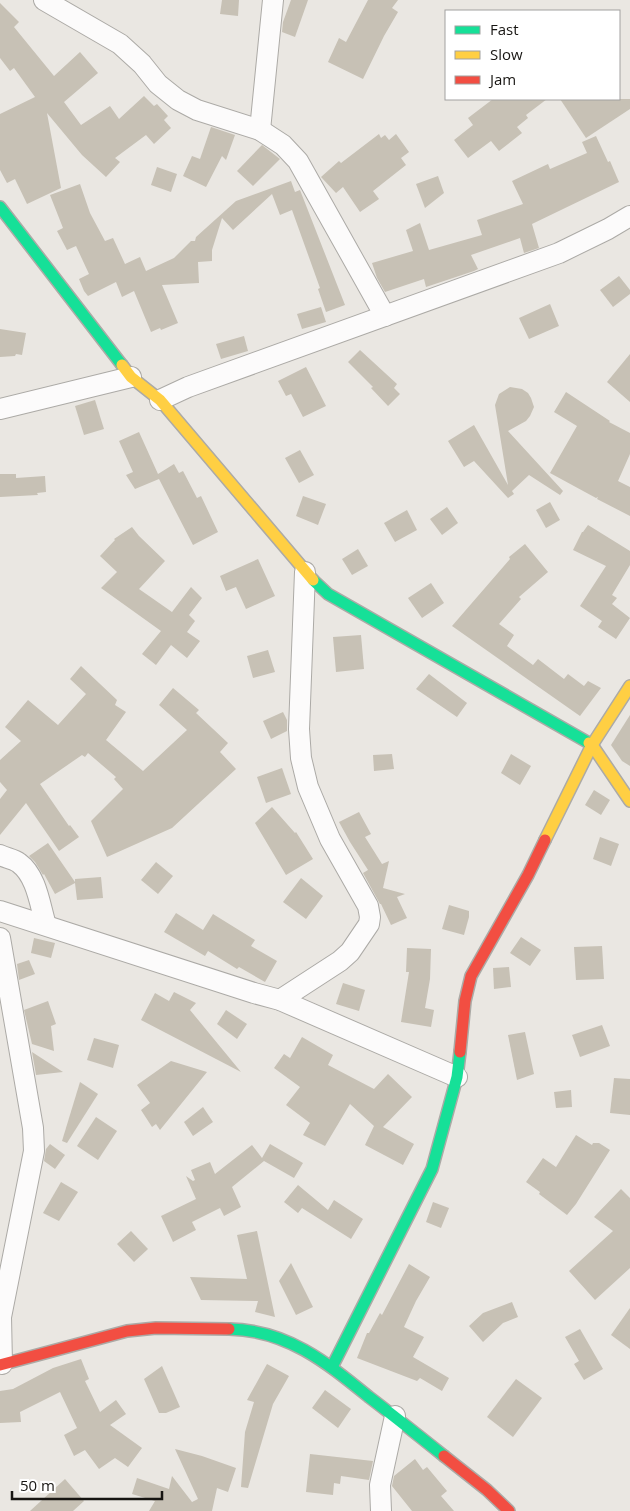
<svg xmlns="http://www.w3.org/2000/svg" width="630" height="1511" font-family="'Open Sans',sans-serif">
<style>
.building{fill:#c7c1b5}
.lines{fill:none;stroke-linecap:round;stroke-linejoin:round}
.street-casing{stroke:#acaaa6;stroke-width:22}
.fast-casing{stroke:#acaaa6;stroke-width:14}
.slow-casing{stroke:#acaaa6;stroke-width:14}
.jam-casing{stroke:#acaaa6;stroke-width:14}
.street{stroke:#fcfbfb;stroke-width:20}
.fast{stroke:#16e098;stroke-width:11}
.slow{stroke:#ffcf43;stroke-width:11}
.jam{stroke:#f24e42;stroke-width:11}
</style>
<rect width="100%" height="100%" fill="#eae7e2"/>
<g class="building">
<polygon points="222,0 239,0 238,16 220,14"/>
<polygon points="291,0 308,0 295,37 282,32 283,22"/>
<polygon points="368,0 398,0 392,8 398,12 384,36 363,79 328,62 339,38 346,42"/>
<polygon points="0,3 19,22 14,27 54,76 80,52 98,73 64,102 81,125 110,106 119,119 144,96 154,106 157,104 168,116 164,120 171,128 154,144 146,135 115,158 120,162 106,177 82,155 47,113 61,188 27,204 15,179 7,183 0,170 0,114 35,97 14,68 10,71 0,58"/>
<polygon points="493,99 547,99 526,115 528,118 517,127 522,133 499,151 491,141 468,158 454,140 473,125 468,118"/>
<polygon points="560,99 630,99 630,109 586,138"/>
<polygon points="211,127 235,135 226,160 222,156 206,187 183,176 192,156 200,159"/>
<polygon points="379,134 381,138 385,135 389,140 396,134 409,152 401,158 406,165 373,191 379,199 360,212 343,187 336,193 321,177 339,161 341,163"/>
<polygon points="596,136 608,162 610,161 619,182 532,224 539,248 524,253 520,238 471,255 478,269 474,271 426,287 424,279 385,292 377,278 372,263 413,251 406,230 420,223 429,250 482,235 477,220 523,204 512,181 548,164 550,169 587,153 582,142"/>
<polygon points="262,145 280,159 253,186 237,171"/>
<polygon points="157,167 177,174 171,192 151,185"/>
<polygon points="438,176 444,193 425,208 416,184"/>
<polygon points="291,181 295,192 300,190 345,305 326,312 318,289 320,288 292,210 280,215 272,194 233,230 222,218 212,250 212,261 198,262 199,283 162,285 178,323 161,330 160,328 151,332 134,291 122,297 116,282 88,296 84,291 79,279 89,274 76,246 67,250 57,231 63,228 50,195 80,184 90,213 105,241 113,238 125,264 140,257 146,271 174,258 191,241 195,241 196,237 236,201"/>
<polygon points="619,276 630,290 630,294 613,307 600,290"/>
<polygon points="550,304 559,326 529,339 519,318"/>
<polygon points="321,307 326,322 302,329 297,314"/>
<polygon points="0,329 26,333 22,355 16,354 15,356 0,357"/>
<polygon points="244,336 248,351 221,359 216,344"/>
<polygon points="360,350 397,384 394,388 400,394 388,406 371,388 373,387 348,362"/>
<polygon points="630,354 630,402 607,382"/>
<polygon points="306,367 326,406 303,417 291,394 286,396 278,381"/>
<polygon points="510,387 522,389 528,393 531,398 534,407 530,416 526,421 508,431 563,491 560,495 529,475 512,491 514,494 508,498 474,461 464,467 448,441 474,425 508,485 495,405 499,394"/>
<polygon points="566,392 610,421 609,422 630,433 630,454 618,481 630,487 630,516 597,499 598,497 596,498 550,473 577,426 554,412"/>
<polygon points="95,400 104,429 84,435 75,406"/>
<polygon points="139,432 158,474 174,464 179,473 183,471 197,498 201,496 218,532 193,545 159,479 135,489 126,475 133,472 119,441"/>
<polygon points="300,450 314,475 299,483 285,458"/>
<polygon points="0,474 16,474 16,478 45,476 46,492 37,493 38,495 0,497"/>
<polygon points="303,496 326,504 318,525 296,516"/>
<polygon points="550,502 560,520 546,528 536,510"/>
<polygon points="447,507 458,523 442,535 430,519"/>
<polygon points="407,510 417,530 395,542 384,523"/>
<polygon points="588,525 630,551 630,565 612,595 617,598 612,604 630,618 616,639 598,627 602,621 580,606 606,566 573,550 582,532 583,532"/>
<polygon points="132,527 139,536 165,561 139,589 172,612 191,587 202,598 189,615 195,621 187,632 200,641 187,658 171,645 156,665 142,654 161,631 101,588 117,572 100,556 115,540 114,539"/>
<polygon points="525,544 548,572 519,597 521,599 499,624 514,635 507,646 533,665 538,659 564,679 568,674 584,686 588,681 601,688 580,716 452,626 510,559 509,557"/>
<polygon points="358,549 368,566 352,575 342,559"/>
<polygon points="258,559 275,596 246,609 236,587 226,591 220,576"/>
<polygon points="431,583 444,603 422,618 408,598"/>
<polygon points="361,635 364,669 336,672 333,637"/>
<polygon points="268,650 275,672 253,678 247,656"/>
<polygon points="81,666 117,700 115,705 126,712 106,740 143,771 187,730 159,705 173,688 199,710 196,713 228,743 220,752 236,769 172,828 107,857 91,821 123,789 114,779 116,777 88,753 85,757 82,755 40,784 69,826 70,825 79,837 59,851 26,803 0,835 0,799 7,790 0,782 0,760 21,741 5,727 28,700 58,725 86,694 70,679"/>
<polygon points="429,674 467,703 457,717 416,689"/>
<polygon points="283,712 287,720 287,731 271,739 263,721"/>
<polygon points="630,715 630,766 622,761 611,745"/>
<polygon points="392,754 394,769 374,771 373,755"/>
<polygon points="511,754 531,766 520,785 501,773"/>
<polygon points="282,768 291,794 266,803 257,777"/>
<polygon points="594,790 610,800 601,815 585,805"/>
<polygon points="272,807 295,833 296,832 313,859 286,875 255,823"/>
<polygon points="359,812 371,834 365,837 382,864 389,861 383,888 405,894 397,897 407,918 391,925 381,904 380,904 363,873 368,870 350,842 339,822"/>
<polygon points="600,837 619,844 611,866 593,859"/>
<polygon points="48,843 75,882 75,879 101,877 103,898 77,900 75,883 55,894 44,874 43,875 35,862 29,856"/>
<polygon points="156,862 173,876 158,894 141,880"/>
<polygon points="301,878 323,896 306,919 283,902"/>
<polygon points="449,905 469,911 469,917 464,935 442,929"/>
<polygon points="176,913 203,930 213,914 255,940 251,946 277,961 265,982 239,967 237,969 208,951 205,956 164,932"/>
<polygon points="521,937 541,950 530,966 510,953"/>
<polygon points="34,938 55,943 51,958 31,953"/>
<polygon points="602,946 604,979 576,980 574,947"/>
<polygon points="407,948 431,949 430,979 425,1008 434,1010 431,1027 401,1022 409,972 406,972"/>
<polygon points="29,960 35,974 19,980 17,964"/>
<polygon points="509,967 511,987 494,989 493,968"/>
<polygon points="343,983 365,990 359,1011 336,1004"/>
<polygon points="174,992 196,1003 190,1010 241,1072 141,1020 155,993 169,1001"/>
<polygon points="48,1001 56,1024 51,1026 54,1051 32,1044 24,1010"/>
<polygon points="226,1010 247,1024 237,1039 217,1024"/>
<polygon points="602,1025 610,1046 580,1057 572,1035"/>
<polygon points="525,1032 534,1074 517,1080 508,1035"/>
<polygon points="302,1037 333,1055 328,1065 374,1089 388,1074 412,1097 383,1127 414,1144 403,1165 365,1145 374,1126 350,1104 325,1146 303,1135 310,1123 286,1105 300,1087 274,1068 284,1054 290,1058"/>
<polygon points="94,1038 119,1045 113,1068 87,1060"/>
<polygon points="32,1052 63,1072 36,1075"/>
<polygon points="171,1061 207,1072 160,1130 156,1124 152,1127 141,1110 150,1103 137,1085"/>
<polygon points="614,1078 630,1079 630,1115 610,1113"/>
<polygon points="80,1082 98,1094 67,1143 62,1141"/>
<polygon points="571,1090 572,1107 556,1108 554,1092"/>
<polygon points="203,1107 213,1122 193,1136 184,1122"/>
<polygon points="96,1117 117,1131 98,1160 77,1146"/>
<polygon points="576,1135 592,1145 593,1143 599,1143 610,1150 576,1204 567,1215 539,1194 540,1192 526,1182 543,1158 556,1167"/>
<polygon points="50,1144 65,1155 55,1169 44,1161 46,1149"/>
<polygon points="270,1144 303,1163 294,1178 264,1161 232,1187 241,1207 224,1216 220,1208 192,1222 196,1230 173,1242 161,1216 196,1199 186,1176 193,1181 195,1180 191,1170 210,1162 215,1174 252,1145 262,1158"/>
<polygon points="61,1182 78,1192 59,1221 43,1213"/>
<polygon points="298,1185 328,1210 334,1200 363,1219 351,1239 302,1208 298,1213 284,1202"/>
<polygon points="621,1189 630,1198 630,1268 595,1300 569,1271 613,1231 594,1217"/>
<polygon points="433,1202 449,1208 441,1228 426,1222"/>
<polygon points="131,1231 148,1249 134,1262 117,1244"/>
<polygon points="257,1231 275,1317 255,1312 258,1301 201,1300 190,1277 247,1279 237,1235"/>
<polygon points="291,1263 313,1307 296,1315 279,1281"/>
<polygon points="409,1264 430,1277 416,1301 404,1327 424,1337 413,1357 449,1378 442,1391 420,1378 417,1381 357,1358 367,1333 369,1333 380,1313 382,1315"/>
<polygon points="512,1302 518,1317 503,1323 483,1342 469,1326 483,1313"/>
<polygon points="630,1308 630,1349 611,1335"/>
<polygon points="580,1329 603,1369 584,1380 574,1364 579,1361 565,1337"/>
<polygon points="81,1359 89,1379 85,1381 100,1412 116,1400 126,1414 110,1425 142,1448 128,1467 115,1458 99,1469 85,1450 74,1456 64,1435 77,1428 60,1392 20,1412 21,1422 0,1423 0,1391 13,1389 53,1368"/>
<polygon points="267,1364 289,1376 273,1404 248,1488 241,1487 245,1432 254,1402 247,1400"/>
<polygon points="162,1366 180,1407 166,1413 159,1413 144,1379"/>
<polygon points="516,1379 542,1398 513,1437 487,1417"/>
<polygon points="325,1390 351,1409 338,1428 312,1408"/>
<polygon points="175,1449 202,1456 236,1468 228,1492 217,1488 212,1511 149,1511 155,1501 132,1494 137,1478 169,1489 172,1476 192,1502 198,1499"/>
<polygon points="310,1454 373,1461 369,1480 341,1476 340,1484 334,1483 333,1495 306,1492"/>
<polygon points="415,1459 423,1470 427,1467 447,1491 441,1496 454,1511 412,1511 392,1486 394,1476"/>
<polygon points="65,1479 84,1501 73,1511 30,1511"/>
</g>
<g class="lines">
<defs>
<g id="street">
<polyline points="44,0 120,44 142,64 158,84 178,100 197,110 260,130 283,145 298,161 385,316"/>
<polyline points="260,130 273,0"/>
<polyline points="160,400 188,387 559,253 608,229 630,216"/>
<polyline points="0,409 131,377"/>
<path d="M 0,855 C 6,858 14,859 19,863 C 37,876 40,906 46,925"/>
<polyline points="0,911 254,993 280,1000 457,1077"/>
<polyline points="0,938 33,1128 34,1151 1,1317 2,1364"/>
<polyline points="280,1000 340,961 350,952 369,924 370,917 368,906 330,839 308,787 301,758 299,729 305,572"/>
<polyline points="381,1511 380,1485 395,1416"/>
</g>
<g id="fast">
<polyline points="0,207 122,365"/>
<polyline points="313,580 328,594 589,743"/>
<path d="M 229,1329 C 287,1330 326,1362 369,1397 C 394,1416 419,1436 444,1456"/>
<polyline points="332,1367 432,1169 457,1077 460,1052"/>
</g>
<g id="slow">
<polyline points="122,365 131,377 160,400 313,580"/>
<polyline points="589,743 592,745 630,801"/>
<polyline points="545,840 592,745 630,686"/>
</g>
<g id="jam">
<polyline points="460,1052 465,1001 471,976 528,875 545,840"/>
<polyline points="0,1365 127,1331 156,1328 229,1329"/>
<polyline points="444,1456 487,1490 509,1511"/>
</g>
</defs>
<use href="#street" class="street-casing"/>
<use href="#fast" class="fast-casing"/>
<use href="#slow" class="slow-casing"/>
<use href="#jam" class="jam-casing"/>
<use href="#street" class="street"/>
<use href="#fast" class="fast"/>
<use href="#slow" class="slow"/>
<use href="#jam" class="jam"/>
</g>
<rect x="445" y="10" width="175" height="90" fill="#ffffff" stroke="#a2a1a0"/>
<rect x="455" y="26" width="25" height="8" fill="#16e098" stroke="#a2a1a0"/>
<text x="490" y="35" font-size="15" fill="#171512">Fast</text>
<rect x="455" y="51" width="25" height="8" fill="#ffcf43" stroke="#a2a1a0"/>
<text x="490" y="60" font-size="15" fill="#171512">Slow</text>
<rect x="455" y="76" width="25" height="8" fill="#f24e42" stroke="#a2a1a0"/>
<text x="490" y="85" font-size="15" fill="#171512">Jam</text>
<path d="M12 1491v8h150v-8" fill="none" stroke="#171512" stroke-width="2.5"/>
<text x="20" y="1491" font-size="15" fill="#171512" stroke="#ffffff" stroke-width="4" paint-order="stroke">50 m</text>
</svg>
